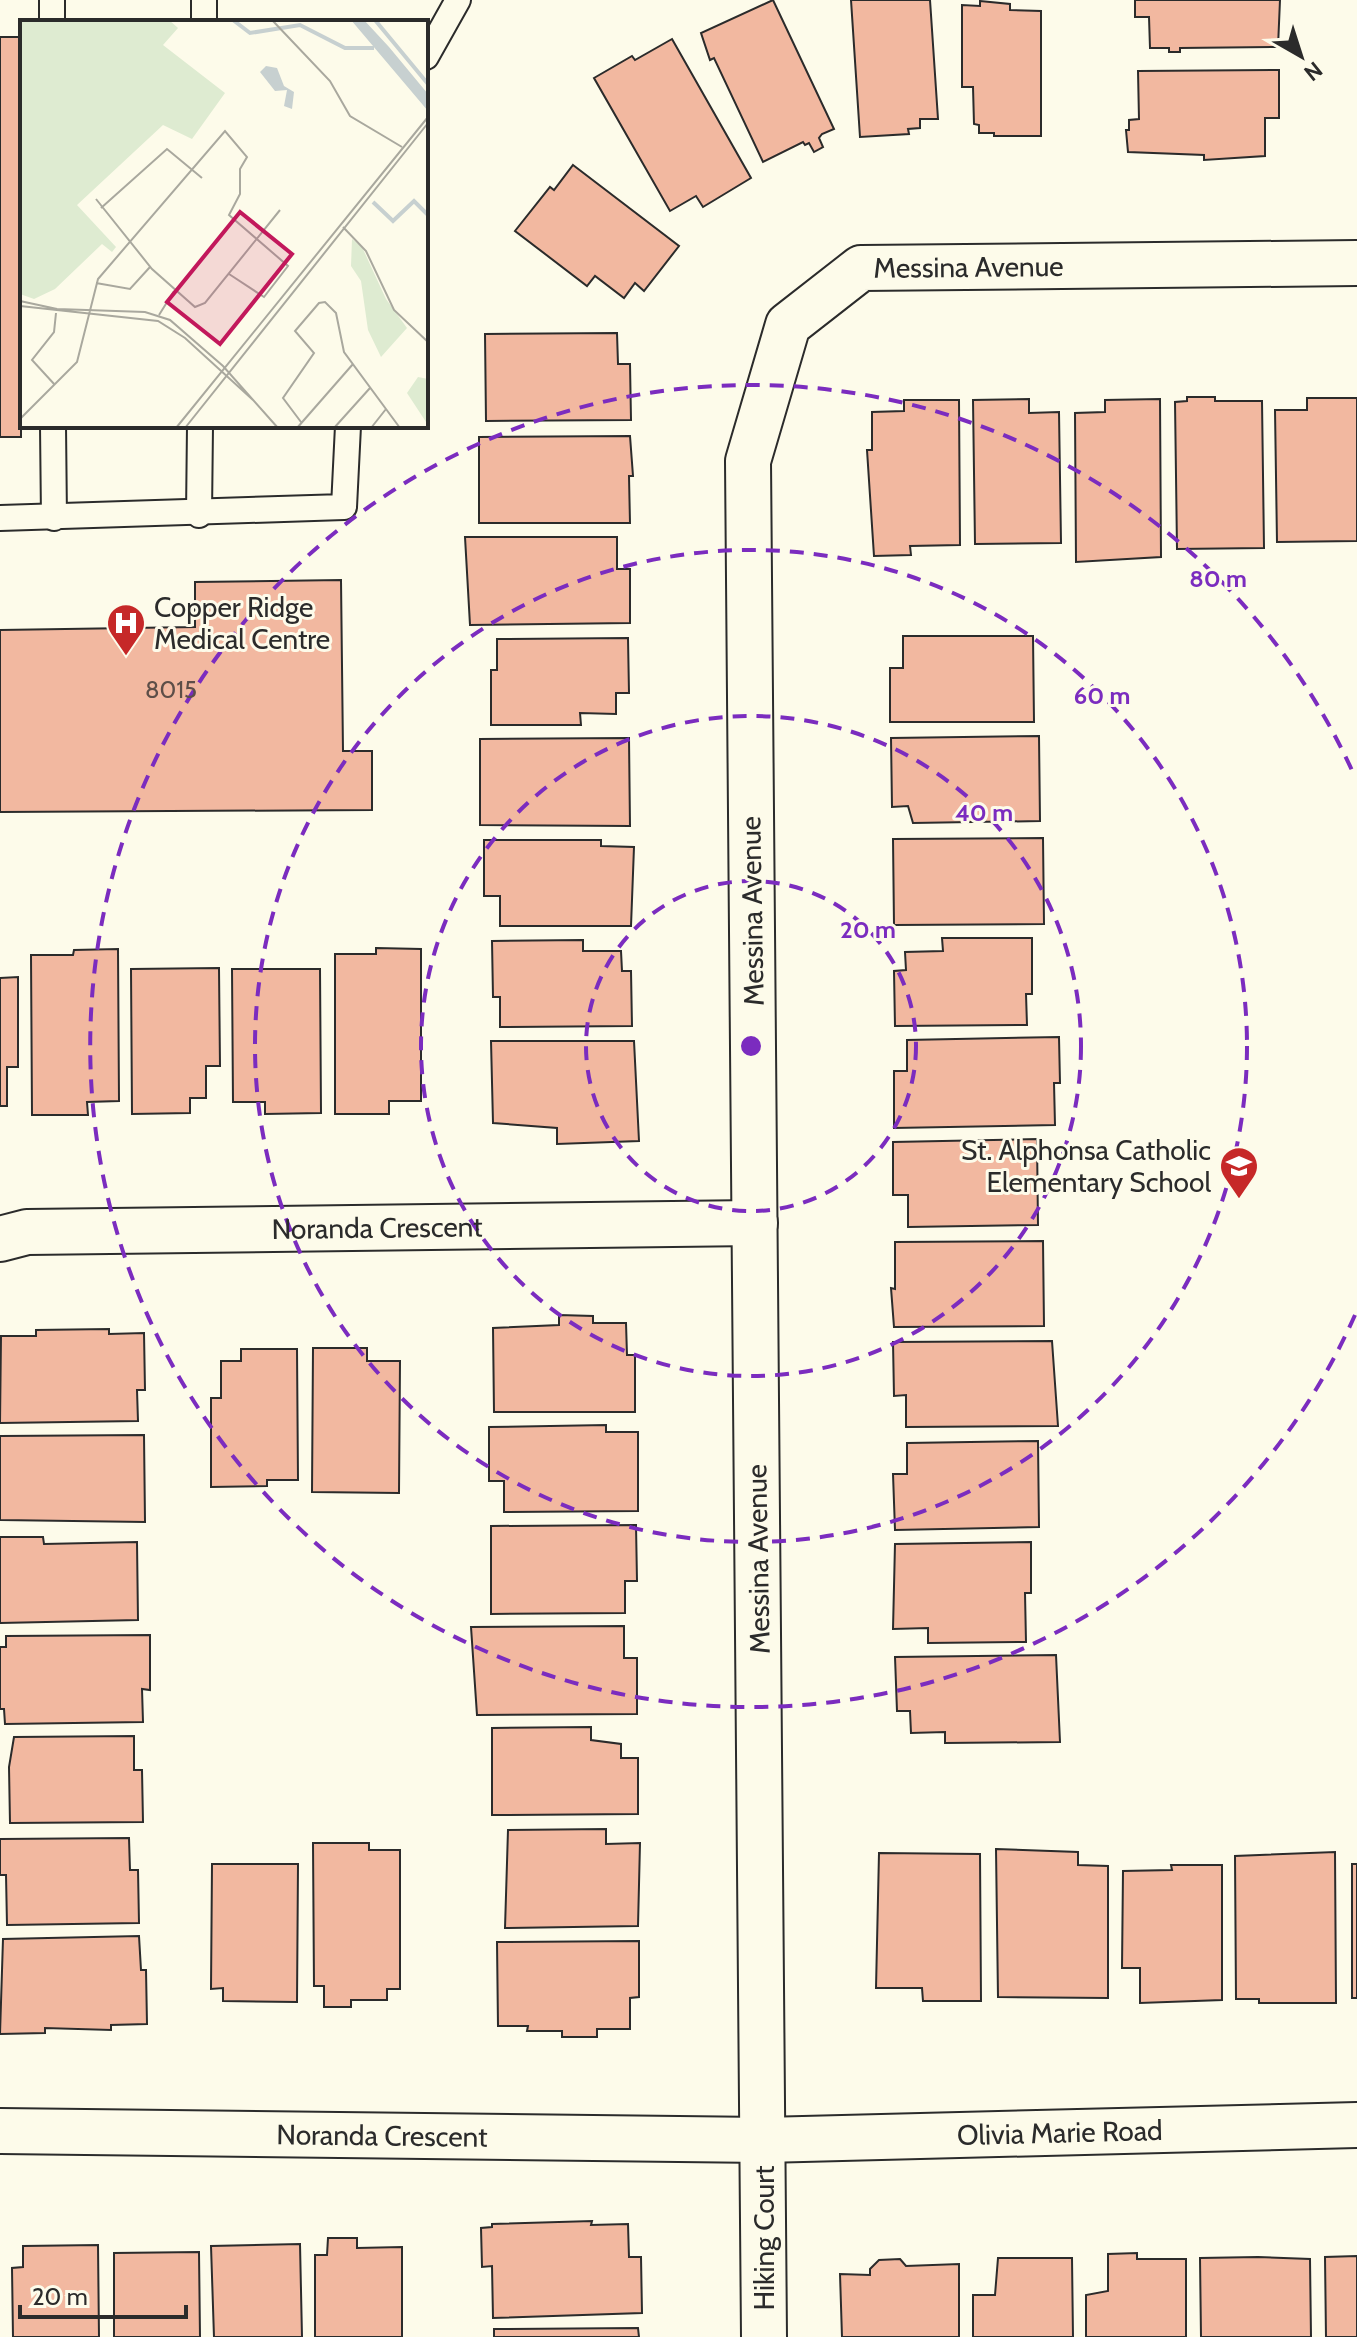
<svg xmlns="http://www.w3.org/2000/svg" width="1357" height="2337" font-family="Cabin,sans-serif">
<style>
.building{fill:#f2b8a0;stroke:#2b2b2b;stroke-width:2}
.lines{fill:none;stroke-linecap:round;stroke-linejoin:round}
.service-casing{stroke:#2b2b2b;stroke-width:28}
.minor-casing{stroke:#2b2b2b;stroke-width:48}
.service{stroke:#fdfbea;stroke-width:24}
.minor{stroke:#fdfbea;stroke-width:44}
.ring{fill:none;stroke:#7b2cbf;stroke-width:4;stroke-dasharray:14 10}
.labels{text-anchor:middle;stroke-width:6;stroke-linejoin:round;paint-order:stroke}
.number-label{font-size:24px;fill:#5d4e48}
.street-label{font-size:28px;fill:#2b2b2b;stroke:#fdfbea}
.poi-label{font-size:28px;fill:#2b2b2b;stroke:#fdfbea;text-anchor:start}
.inset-river{fill:none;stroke:#c7d0d0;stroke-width:4}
.inset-road{fill:none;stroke:#a9a89e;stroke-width:2}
.view{fill:#c2185b;fill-opacity:0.15;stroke:#c2185b;stroke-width:4}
.inset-edge{fill:none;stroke:#2b2b2b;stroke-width:4}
.centre{fill:#7b2cbf;stroke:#fdfbea;stroke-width:4}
.ring-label{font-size:24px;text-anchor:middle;font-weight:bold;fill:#7b2cbf;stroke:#fdfbea;stroke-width:6;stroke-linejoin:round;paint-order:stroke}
</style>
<rect width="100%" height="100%" fill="#fdfbea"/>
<g class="building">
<polygon points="773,0 834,129 822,134 819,138 823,147 814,152 809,143 805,145 803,142 763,162 714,58 710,60 701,33"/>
<polygon points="851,0 930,0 938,119 920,119 920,128 908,129 909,134 860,137"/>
<polygon points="1135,0 1280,0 1278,47 1180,48 1180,52 1169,52 1169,48 1150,48 1149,17 1135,17"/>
<polygon points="980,1 1010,4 1010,10 1041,11 1041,136 994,136 994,133 979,133 979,125 974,124 973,87 962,87 962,5 980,6"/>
<polygon points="0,37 22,37 21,437 0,437"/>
<polygon points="672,39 751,178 703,207 696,196 670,211 594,78 632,56 635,60"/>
<polygon points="1279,70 1279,118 1265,118 1265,156 1204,160 1204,155 1128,152 1126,130 1129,130 1129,120 1139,119 1138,71"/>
<polygon points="573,165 679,246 644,291 635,283 624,298 595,276 587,286 515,231 550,187 554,190"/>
<polygon points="617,333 618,364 630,364 631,420 486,421 485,334"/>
<polygon points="1187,397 1215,397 1215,401 1262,401 1264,548 1177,549 1175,402 1187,401"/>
<polygon points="1307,398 1357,398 1357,541 1277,542 1275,410 1307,410"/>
<polygon points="1029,399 1029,413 1059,412 1061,543 975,544 973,400"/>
<polygon points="1160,399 1161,557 1076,562 1075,413 1105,412 1105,400"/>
<polygon points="904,400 959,400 960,545 910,546 911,555 874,556 867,450 872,450 872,412 904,411"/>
<polygon points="630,436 633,476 629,476 630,523 479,523 479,437"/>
<polygon points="465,537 617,537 617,569 630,569 630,623 470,625"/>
<polygon points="341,580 343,751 372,751 372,810 0,812 0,630 195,627 195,582"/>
<polygon points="903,636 1033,636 1034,722 890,722 890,668 903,668"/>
<polygon points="628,638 629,693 616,693 616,714 580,713 581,725 491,725 491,670 497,670 497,639"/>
<polygon points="1039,736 1040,821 913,823 908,806 892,807 891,738"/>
<polygon points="629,738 630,826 480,825 480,739"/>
<polygon points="1043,838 1044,924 894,925 893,839"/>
<polygon points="484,840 601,840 601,846 634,847 631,926 500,926 500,896 484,896"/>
<polygon points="942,938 1032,938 1032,994 1026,994 1027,1025 895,1026 894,971 906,970 905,952 943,951"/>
<polygon points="583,940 583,951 621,951 622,971 631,971 632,1026 500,1027 500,997 493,997 492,941"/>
<polygon points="376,948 421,949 421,1101 389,1101 389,1114 335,1114 335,954 376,954"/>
<polygon points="118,949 119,1101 87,1102 88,1115 32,1115 31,955 73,955 74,950"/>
<polygon points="219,968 220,1066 206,1066 206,1098 190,1098 190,1113 132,1114 131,969"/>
<polygon points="232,969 320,969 321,1113 265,1114 265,1102 233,1102"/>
<polygon points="18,977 18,1067 7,1067 7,1106 0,1106 0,978"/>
<polygon points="1059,1037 1060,1083 1054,1083 1055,1125 894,1128 894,1071 907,1071 907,1040"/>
<polygon points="491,1041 634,1041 639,1141 557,1144 557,1128 493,1123"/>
<polygon points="1037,1139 1038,1225 908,1227 908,1195 893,1195 893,1142"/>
<polygon points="1043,1241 1044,1326 894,1327 891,1288 895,1289 895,1242"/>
<polygon points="559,1315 593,1316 593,1323 626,1323 627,1355 635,1355 635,1412 494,1412 493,1328 559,1325"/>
<polygon points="109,1329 109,1334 144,1333 145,1390 137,1390 138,1421 0,1423 1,1336 36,1336 36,1330"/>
<polygon points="1052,1341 1058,1426 906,1427 906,1395 894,1396 893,1342"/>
<polygon points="313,1348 367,1348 367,1361 400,1361 399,1493 312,1492"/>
<polygon points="241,1349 297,1349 298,1480 267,1480 267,1486 211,1487 211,1398 221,1398 221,1361 241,1361"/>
<polygon points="606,1425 606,1432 638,1432 638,1511 504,1512 504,1481 489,1481 489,1427"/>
<polygon points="144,1435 145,1522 0,1520 0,1436"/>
<polygon points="1038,1441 1039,1527 895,1530 893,1474 907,1474 907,1443"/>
<polygon points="636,1525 637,1581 625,1581 625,1613 491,1614 491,1526"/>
<polygon points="0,1537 43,1537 44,1544 137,1542 138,1620 0,1623"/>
<polygon points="1031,1542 1031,1593 1025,1593 1026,1642 928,1643 928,1628 893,1629 895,1544"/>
<polygon points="624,1626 624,1658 637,1658 637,1714 477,1715 471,1627"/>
<polygon points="150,1635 150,1690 142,1689 143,1722 5,1724 4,1709 0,1709 0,1647 6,1647 6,1636"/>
<polygon points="1056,1655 1060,1742 945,1743 945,1732 911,1733 910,1711 897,1711 895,1657"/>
<polygon points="591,1727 591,1740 621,1744 621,1758 638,1758 638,1814 492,1815 492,1728"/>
<polygon points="134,1736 134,1770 142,1770 143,1822 10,1823 9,1767 14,1737"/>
<polygon points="606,1829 606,1844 640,1843 638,1926 505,1928 508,1830"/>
<polygon points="129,1838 130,1870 138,1870 139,1923 7,1925 6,1875 0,1875 0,1839"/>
<polygon points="313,1843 369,1843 369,1850 400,1850 400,1989 387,1989 387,2000 351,2000 351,2007 324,2007 324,1986 314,1986"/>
<polygon points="996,1849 1078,1852 1078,1865 1108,1866 1108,1998 998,1997"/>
<polygon points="1335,1852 1336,2003 1259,2003 1259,1999 1236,1999 1235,1856"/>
<polygon points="879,1853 980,1854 981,2001 923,2001 922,1988 876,1988"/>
<polygon points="212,1864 298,1864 297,2002 223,2001 223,1988 211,1989"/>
<rect x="1352" y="1864" width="5" height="134"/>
<polygon points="1171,1865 1222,1865 1222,2000 1140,2003 1140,1968 1122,1968 1123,1871 1172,1870"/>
<polygon points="139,1936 141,1970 146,1970 147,2024 111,2025 111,2030 45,2028 45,2033 0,2034 3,1939"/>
<polygon points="639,1941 639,1997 630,1998 630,2029 597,2029 597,2037 562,2037 562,2031 527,2031 528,2026 498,2026 497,1942"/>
<polygon points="592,2221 591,2225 628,2224 629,2257 641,2257 642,2313 493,2318 492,2266 482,2267 481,2228 492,2227 492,2224"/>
<polygon points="328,2238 357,2238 357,2248 402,2247 402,2337 315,2337 315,2255 327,2255"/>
<polygon points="300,2244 302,2337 214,2337 211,2246"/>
<polygon points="98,2245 99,2337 13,2337 12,2268 23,2267 23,2246"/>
<polygon points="199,2252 200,2337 114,2337 114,2253"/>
<polygon points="1137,2253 1137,2259 1186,2259 1186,2337 1086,2337 1086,2295 1108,2291 1108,2254"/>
<polygon points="1357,2256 1357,2337 1326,2337 1325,2257"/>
<polygon points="1258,2257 1310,2259 1311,2337 1201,2337 1200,2258"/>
<polygon points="998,2258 1072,2258 1073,2337 973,2337 973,2295 995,2295"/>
<polygon points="900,2259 906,2266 959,2264 959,2337 842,2337 840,2274 870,2275 870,2269 879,2260"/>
<polygon points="638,2328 639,2337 494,2337 494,2329"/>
</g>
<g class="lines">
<defs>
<g id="service">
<polyline points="52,0 52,22"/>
<polyline points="204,22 204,0"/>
<polyline points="426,57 458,0"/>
<polyline points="53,426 54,518"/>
<polyline points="199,515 200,426"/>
<polyline points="0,518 344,507 348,426"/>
</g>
<g id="minor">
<path id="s1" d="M 0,1239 L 27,1232 L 755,1223"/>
<path id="s2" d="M 0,2131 L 764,2140 L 1357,2125"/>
<path id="s3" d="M 764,2337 L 748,461 L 788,325 L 861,268 L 1357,263"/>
</g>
</defs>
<use href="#service" class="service-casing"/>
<use href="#minor" class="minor-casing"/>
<use href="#service" class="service"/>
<use href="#minor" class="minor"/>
</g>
<g class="ring">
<circle cx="751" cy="1046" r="165"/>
<circle cx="751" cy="1046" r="330"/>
<circle cx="751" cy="1046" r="496"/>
<path d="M1355 1315A661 661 0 1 1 1355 777"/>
</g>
<defs>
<symbol id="hospital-pin" viewBox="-11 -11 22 30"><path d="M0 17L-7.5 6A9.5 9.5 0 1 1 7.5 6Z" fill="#c62828" stroke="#fdfbea"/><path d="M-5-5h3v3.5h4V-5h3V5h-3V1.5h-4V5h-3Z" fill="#fff"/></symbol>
<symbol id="school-pin" viewBox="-11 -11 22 30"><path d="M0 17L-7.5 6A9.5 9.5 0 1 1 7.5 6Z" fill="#c62828" stroke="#fdfbea"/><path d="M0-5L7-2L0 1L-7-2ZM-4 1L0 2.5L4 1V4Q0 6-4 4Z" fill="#fff"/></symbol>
</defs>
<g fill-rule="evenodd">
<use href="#hospital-pin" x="104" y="601" width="44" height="60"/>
<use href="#school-pin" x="1217" y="1144" width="44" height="60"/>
</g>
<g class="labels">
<g class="number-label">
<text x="171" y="698">8015</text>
</g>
<g class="street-label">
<text dy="10" stroke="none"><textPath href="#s3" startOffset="2218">Messina Avenue</textPath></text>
<text transform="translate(752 911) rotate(-91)" y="10">Messina Avenue</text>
<text dy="10" stroke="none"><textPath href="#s1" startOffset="378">Noranda Crescent</textPath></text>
<text transform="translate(758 1559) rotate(-91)" y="10">Messina Avenue</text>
<text dy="10" stroke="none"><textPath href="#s2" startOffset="1060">Olivia Marie Road</textPath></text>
<text dy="10" stroke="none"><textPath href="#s2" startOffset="382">Noranda Crescent</textPath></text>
<text transform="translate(764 2238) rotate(-90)" y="10">Hiking Court</text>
</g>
<g class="poi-label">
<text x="154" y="617">Copper Ridge<tspan x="154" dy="32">Medical Centre</tspan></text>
<text x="1211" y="1160" text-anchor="end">St. Alphonsa Catholic<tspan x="1211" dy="32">Elementary School</tspan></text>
</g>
</g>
<g transform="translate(20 20)">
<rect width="408" height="408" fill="#fdfbea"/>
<path d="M 0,0 L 149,0 L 158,8 L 143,25 L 205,73 L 172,119 L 143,105 L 57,185 L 96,227 L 92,232 L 82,224 L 35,269 L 14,279 L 0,274 ZM 332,219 L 342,227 L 366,279 L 387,308 L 361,337 L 348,310 L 341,261 L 331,246 ZM 398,357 L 408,359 L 408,405 L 387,373 Z" fill="#deebd1"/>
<path d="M 331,0 L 344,0 L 369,27 L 408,74 L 408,91 ZM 246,46 L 257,48 L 264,66 L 274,72 L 272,89 L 264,86 L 267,70 L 255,71 L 240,52 Z" fill="#c7d0d0"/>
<path class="inset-river" d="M 213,0 L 230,13 L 280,5 L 325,28 L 354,28M 355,0 L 408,64M 353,182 L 373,201 L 394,181 L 408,195"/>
<path class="inset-road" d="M 252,0 L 310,61 L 330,96 L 382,127M 76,179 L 132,249 L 175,287 L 185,283 L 260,190M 81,188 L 147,129 L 182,158M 323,207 L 346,231 L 374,290 L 408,322M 76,263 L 110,269 L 130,247M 0,281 L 37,289 L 125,292 L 150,300 L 203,346 L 258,408M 0,286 L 138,301 L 165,318 L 233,380M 139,295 L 154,271M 35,365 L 12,340 L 34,312 L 36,293M 0,399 L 57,342 L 78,259 L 205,111 L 227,137 L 220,149 L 220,174 L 209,195 L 268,246 L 244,277 L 209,254M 281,402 L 263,378 L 294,333 L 275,311 L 299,283 L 305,282 L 316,293 L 324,332 L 380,408M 156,408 L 408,97M 165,408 L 408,103M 277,408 L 333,344M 314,408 L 350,368M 351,408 L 366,389"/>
<path class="view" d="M 220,192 L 272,234 L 200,324 L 147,282 Z"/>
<rect width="408" height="408" class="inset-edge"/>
</g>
<circle cx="751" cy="1046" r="12" class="centre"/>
<g class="ring-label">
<text x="1218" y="587">80 m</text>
<text x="1102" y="704">60 m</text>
<text x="984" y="821">40 m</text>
<text x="868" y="938">20 m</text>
</g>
<g transform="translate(1301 56) rotate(141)" stroke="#fdfbea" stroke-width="6" paint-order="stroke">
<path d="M0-6L14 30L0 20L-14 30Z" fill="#2b2b2b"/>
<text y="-12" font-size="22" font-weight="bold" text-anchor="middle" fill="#2b2b2b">N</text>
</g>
<path d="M20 2305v12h166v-12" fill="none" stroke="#2b2b2b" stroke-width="4"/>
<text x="32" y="2305" font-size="24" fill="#2b2b2b" stroke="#fdfbea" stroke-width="6" paint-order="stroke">20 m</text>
</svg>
